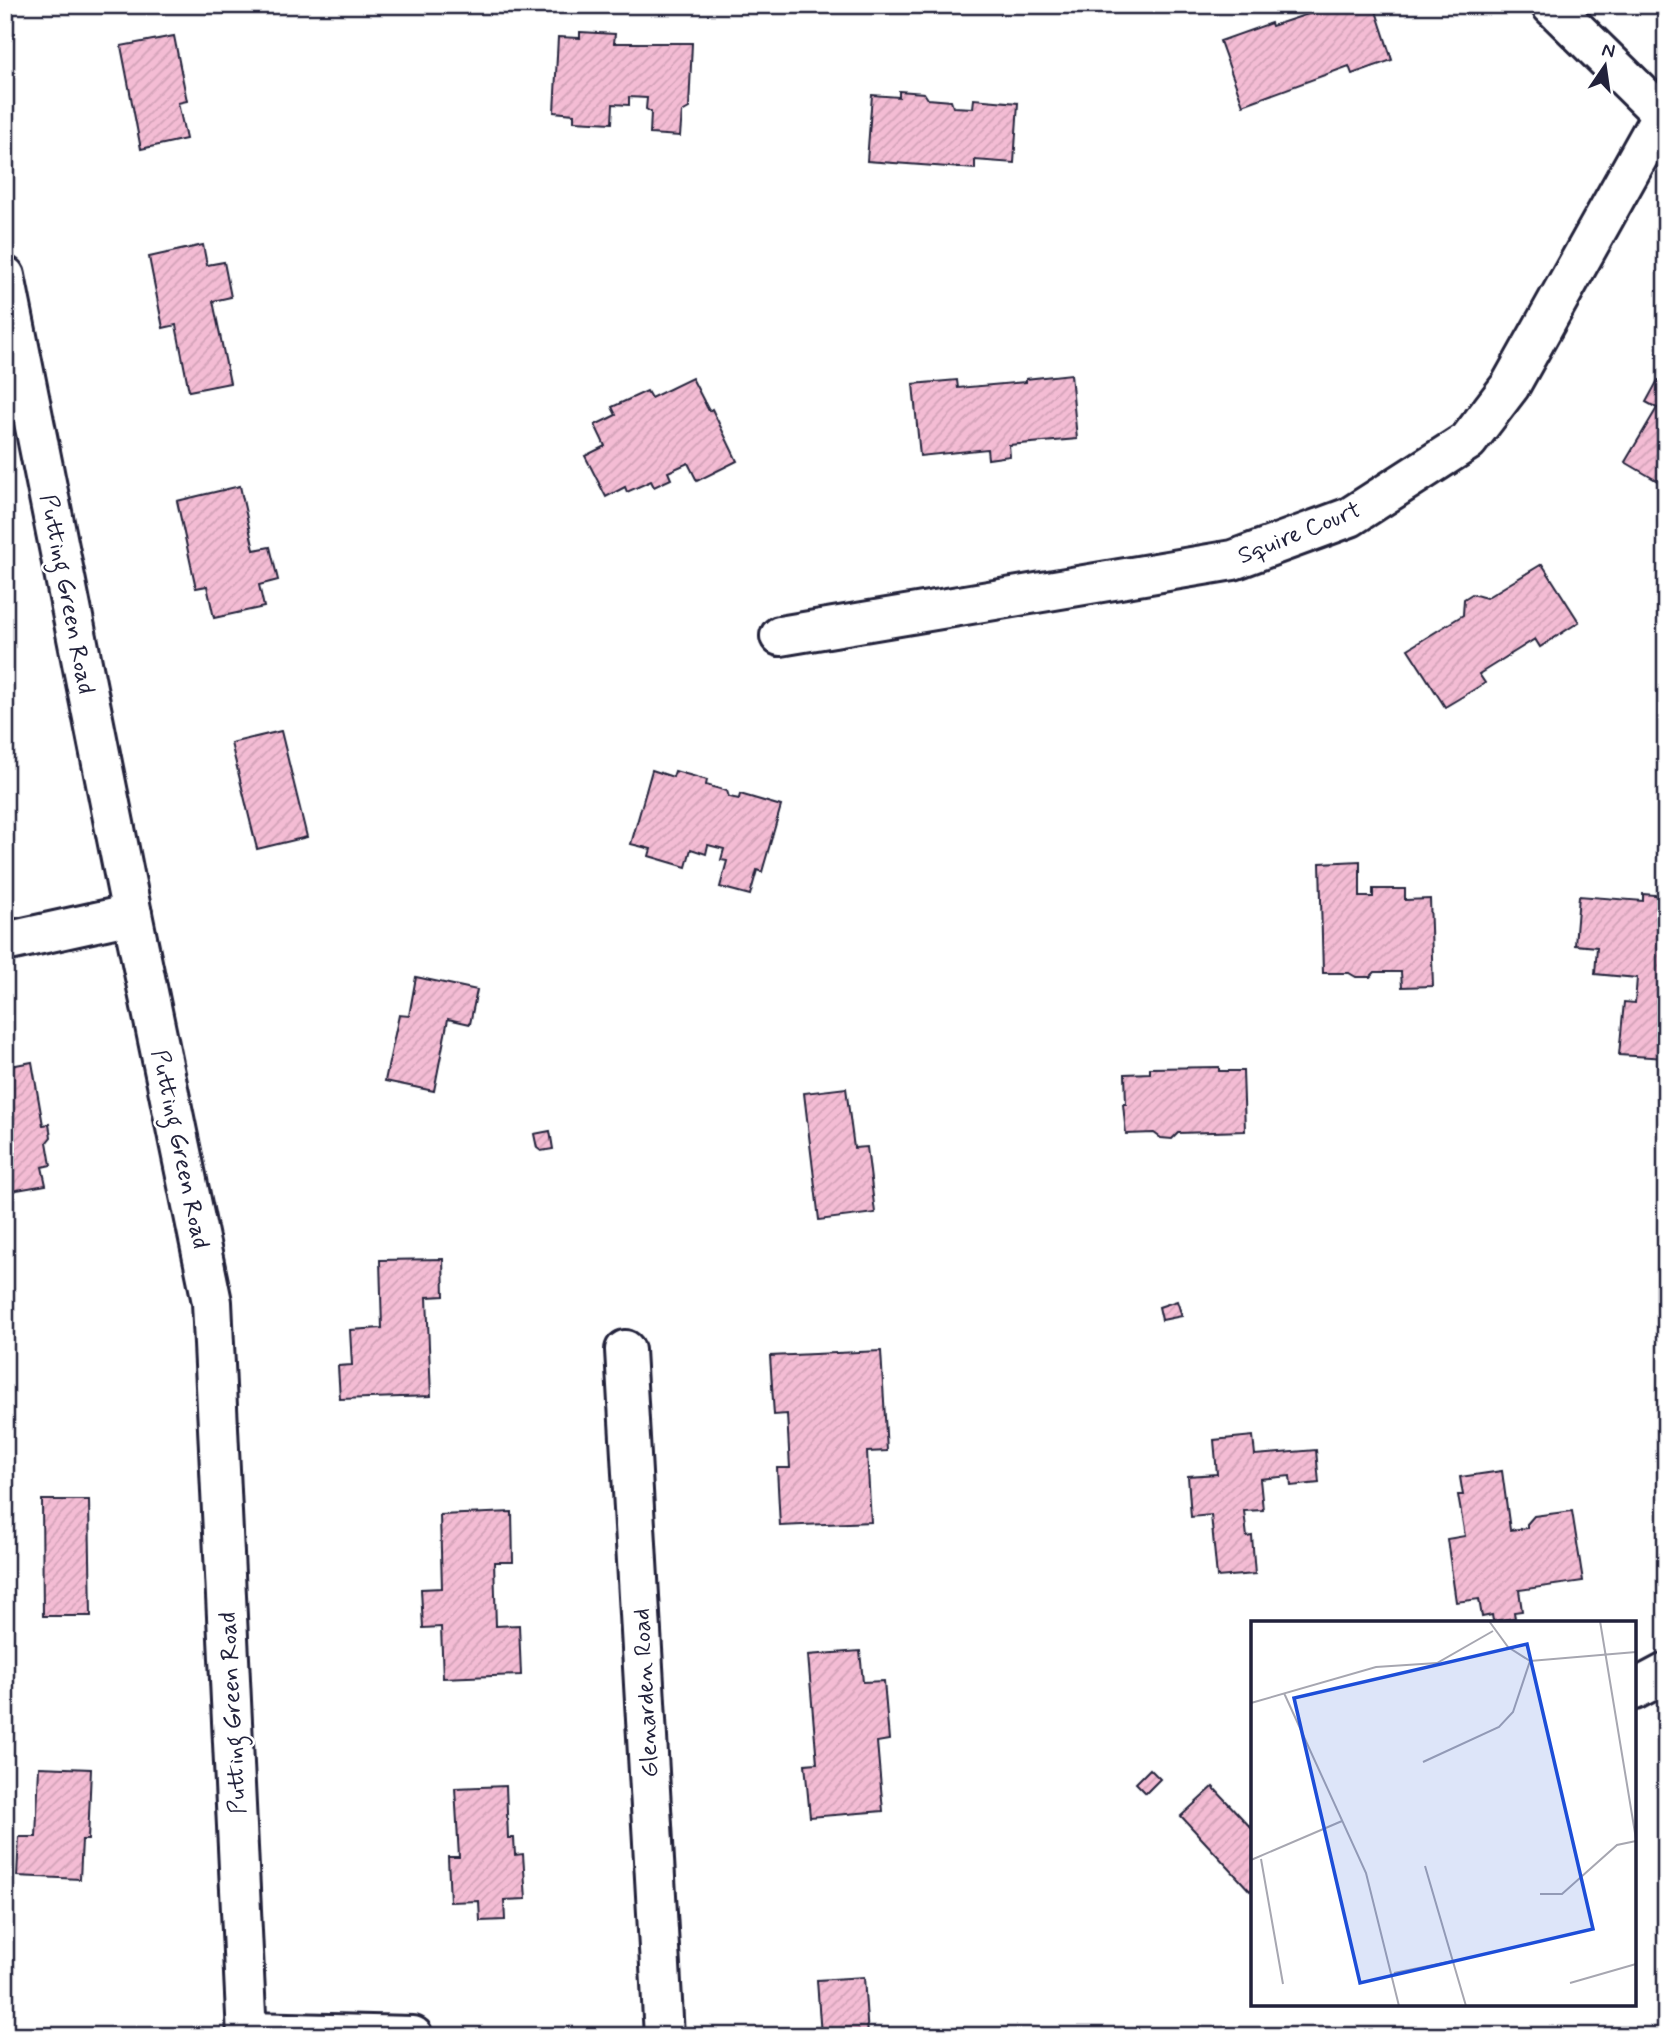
<svg xmlns="http://www.w3.org/2000/svg" width="1671" height="2041" font-family="Mynerve,sans-serif">
<style>
.building{fill:url(#building-hatch);stroke:#22223b;stroke-width:2}
.lines{fill:none;stroke-linecap:round;stroke-linejoin:round}
.street-casing{stroke:#22223b;stroke-width:44}
.street{stroke:#fff;stroke-width:38}
.labels{text-anchor:middle;stroke-width:5;stroke-linejoin:round;paint-order:stroke}
.street-label{font-size:24px;fill:#22223b;stroke:#fff}
.inset-road{fill:none;stroke:#a7a7b1;stroke-width:2}
.view{fill:#1d4ed8;fill-opacity:0.15;stroke:#1d4ed8;stroke-width:3.5}
.inset-edge{fill:none;stroke:#22223b;stroke-width:3.5}
</style>
<defs>
<pattern id="building-hatch" width="6" height="6" patternUnits="userSpaceOnUse" patternTransform="scale(1.75)"><rect width="6" height="6" fill="#f4bcd4"/><path d="M-1 1l2-2M0 6l6-6M5 7l2-2" fill="none" stroke="#d1a1b7"/></pattern>
</defs>
<rect width="100%" height="100%" fill="#fff"/>
<filter id="ink" filterUnits="userSpaceOnUse"><feTurbulence type="fractalNoise" baseFrequency=".0143" numOctaves="2"/><feDisplacementMap in="SourceGraphic" scale="14" xChannelSelector="R" yChannelSelector="G"/><feConvolveMatrix kernelMatrix="1 2 1 2 8 2 1 2 1" color-interpolation-filters="sRGB"/></filter>
<g filter="url(#ink)">
<g class="building">
<polygon points="1325,5 1374,5 1392,60 1352,74 1349,66 1243,105 1220,41 1271,23 1272,26 1326,8"/>
<polygon points="580,32 615,34 614,43 692,43 689,108 682,112 680,136 650,134 651,112 646,109 647,98 629,97 629,105 613,104 612,123 574,121 574,114 554,112 558,37 580,38"/>
<polygon points="174,36 187,101 178,103 186,139 141,149 121,46"/>
<polygon points="899,91 924,93 928,99 951,101 953,107 973,108 974,99 1018,103 1014,163 975,160 975,169 867,161 872,95 899,97"/>
<polygon points="203,245 207,265 224,262 231,297 213,301 230,383 189,391 176,325 163,328 149,257"/>
<polygon points="1071,374 1077,439 1009,445 1010,456 988,459 987,449 920,456 913,384 957,380 958,388 1026,382 1026,379"/>
<polygon points="692,378 709,411 712,409 737,461 697,481 688,463 668,472 671,479 654,487 651,481 627,492 625,487 606,497 585,456 605,446 595,425 616,415 612,407 647,391 651,398"/>
<polygon points="1658,380 1666,384 1666,486 1625,462 1657,408 1646,402"/>
<polygon points="240,486 254,550 270,547 278,580 259,585 264,607 214,618 207,586 196,588 177,501"/>
<polygon points="1542,564 1579,622 1540,647 1535,639 1479,674 1485,683 1445,707 1408,649 1463,615 1464,599 1472,594 1486,598"/>
<polygon points="281,731 307,837 257,849 231,743"/>
<polygon points="652,770 673,777 675,771 707,780 706,785 727,791 729,797 739,799 740,794 781,806 762,872 757,870 750,895 720,887 727,861 721,860 724,849 708,845 706,854 691,849 686,867 649,856 651,849 631,844"/>
<polygon points="1360,861 1360,897 1373,897 1373,889 1405,889 1405,900 1430,899 1433,986 1402,987 1401,972 1375,972 1370,977 1356,977 1349,973 1323,973 1320,863"/>
<polygon points="1643,894 1666,896 1666,1058 1619,1055 1624,1002 1635,1003 1637,978 1595,974 1597,947 1575,945 1579,896 1643,901"/>
<polygon points="416,977 477,990 470,1024 448,1019 434,1091 385,1081 399,1015 409,1016"/>
<polygon points="32,1062 43,1125 49,1124 51,1137 47,1142 51,1165 42,1167 46,1185 5,1192 5,1067"/>
<polygon points="1219,1067 1219,1071 1243,1071 1245,1131 1178,1133 1172,1139 1161,1138 1154,1133 1126,1134 1123,1104 1126,1104 1125,1074 1150,1073 1150,1068"/>
<polygon points="846,1088 854,1148 867,1147 875,1213 819,1220 804,1093"/>
<polygon points="550,1131 553,1149 541,1151 537,1148 534,1134"/>
<polygon points="443,1259 444,1296 427,1297 431,1396 340,1399 338,1366 352,1365 350,1330 382,1328 380,1260"/>
<polygon points="1177,1301 1182,1316 1162,1320 1159,1307"/>
<polygon points="881,1351 887,1451 867,1452 871,1522 780,1526 777,1468 790,1468 787,1414 774,1415 770,1356"/>
<polygon points="1253,1436 1255,1455 1316,1450 1319,1483 1291,1486 1290,1476 1260,1479 1263,1510 1244,1511 1247,1537 1252,1536 1255,1574 1217,1577 1211,1515 1191,1517 1188,1476 1217,1474 1214,1440"/>
<polygon points="1502,1471 1510,1530 1527,1528 1527,1524 1534,1516 1572,1511 1583,1581 1519,1590 1522,1611 1514,1612 1515,1618 1493,1621 1492,1615 1482,1617 1479,1599 1456,1602 1447,1539 1465,1536 1458,1495 1463,1495 1460,1477"/>
<polygon points="42,1500 89,1500 91,1616 43,1616"/>
<polygon points="512,1512 513,1562 494,1562 496,1626 519,1625 521,1675 443,1678 441,1627 423,1628 421,1589 442,1588 440,1515"/>
<polygon points="860,1651 863,1682 884,1681 889,1740 877,1742 883,1811 810,1817 805,1764 817,1763 808,1655"/>
<polygon points="39,1767 91,1769 88,1840 82,1840 80,1879 17,1876 19,1837 36,1837"/>
<polygon points="1150,1769 1160,1779 1146,1793 1136,1783"/>
<polygon points="506,1786 508,1838 514,1838 515,1855 523,1854 526,1899 504,1900 505,1920 480,1921 479,1901 450,1902 448,1857 459,1857 455,1788"/>
<polygon points="1213,1787 1253,1830 1253,1888 1250,1891 1181,1816"/>
<polygon points="864,1977 868,2036 821,2036 817,1980"/>
</g>
<g class="lines">
<defs>
<g id="street">
<polyline points="1551,5 1662,114 1666,115"/>
<polyline points="5,276 132,914 212,1302 247,2036"/>
<polyline points="780,636 1233,560 1350,517 1468,441 1510,386 1662,114"/>
<polyline points="5,942 132,914"/>
<polyline points="625,1350 664,2036"/>
<polyline points="1634,1690 1666,1673"/>
<polyline points="247,2032 413,2036"/>
</g>
</defs>
<use href="#street" class="street-casing"/>
<use href="#street" class="street"/>
</g>
</g>
<g class="labels">
<g class="street-label">
<text transform="translate(1299 532) rotate(-22)" y="8">Squire Court</text>
<text transform="translate(68 594) rotate(79)" y="8">Putting Green Road</text>
<text transform="translate(181 1149) rotate(78)" y="8">Putting Green Road</text>
<text transform="translate(645 1693) rotate(-93)" y="8">Glenarden Road</text>
<text transform="translate(232 1713) rotate(-93)" y="8">Putting Green Road</text>
</g>
</g>
<g transform="translate(1251 1621)">
<rect width="385" height="385" fill="#fff"/>
<path class="inset-road" d="M 238,0 L 257,26 L 279,40 L 385,31M 349,0 L 385,218M 33,72 L 115,252 L 148,385M 0,82 L 125,46 L 186,42 L 242,10M 172,141 L 248,106 L 262,91 L 279,40M 10,238 L 32,363M 0,239 L 91,200M 174,245 L 215,385M 289,273 L 311,273 L 366,224 L 385,220M 143,352 L 202,340M 319,362 L 385,343"/>
<path class="view" d="M 276,23 L 342,308 L 109,362 L 43,77 Z"/>
<rect width="385" height="385" class="inset-edge"/>
</g>
<rect width="1671" height="2041" fill="none" stroke="#fff" stroke-width="28"/>
<rect x="14" y="14" width="1643" height="2013" fill="none" stroke="#22223b" stroke-width="2.5" filter="url(#ink)"/>
<g transform="translate(1605 66) rotate(13)" stroke="#ffffff" stroke-width="5" paint-order="stroke">
<path d="M0-5L12 26L0 18L-12 26Z" fill="#22223b"/>
<text y="-10" font-size="19" font-weight="bold" text-anchor="middle" fill="#22223b">N</text>
</g>
</svg>
